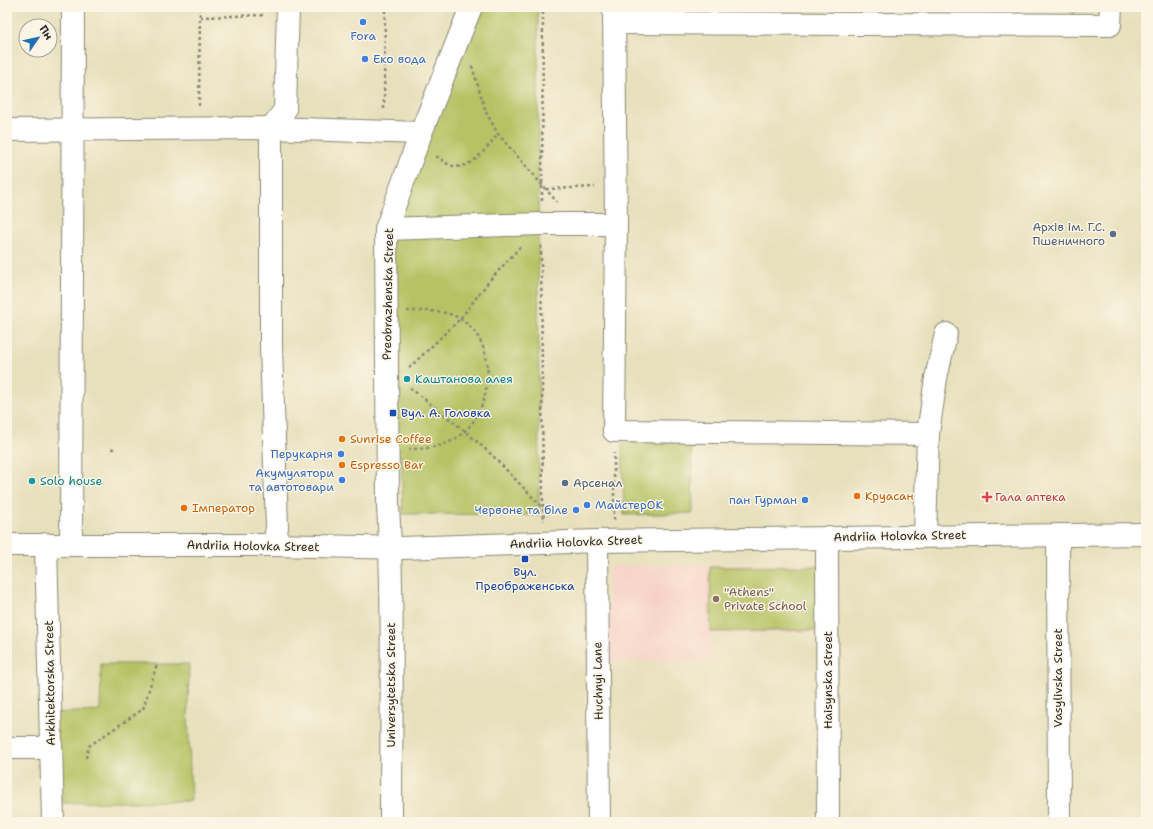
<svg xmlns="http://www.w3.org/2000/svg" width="1153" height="829" font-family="'Shantell Sans',sans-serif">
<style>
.built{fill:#f7d1c6}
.green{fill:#b6c365;stroke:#707748}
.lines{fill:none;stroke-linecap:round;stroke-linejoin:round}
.minor-casing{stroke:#898674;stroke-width:24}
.major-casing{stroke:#898674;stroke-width:24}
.path{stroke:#898674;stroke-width:2.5;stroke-dasharray:3 3;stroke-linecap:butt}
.minor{stroke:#fff;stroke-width:22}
.major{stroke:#fff;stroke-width:22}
.shop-dot{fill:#3f7fe0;stroke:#fcf5e5;stroke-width:1.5}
.service-dot{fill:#5c6f8a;stroke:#fcf5e5;stroke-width:1.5}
.culture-dot{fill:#0f9aa8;stroke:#fcf5e5;stroke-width:1.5}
.transit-dot{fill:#1a4fb4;stroke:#fcf5e5;stroke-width:1.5}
.food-dot{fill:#e8710a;stroke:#fcf5e5;stroke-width:1.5}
.health-dot{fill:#e0444e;stroke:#fcf5e5;stroke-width:1.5}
.education-dot{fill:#8d6e63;stroke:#fcf5e5;stroke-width:1.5}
.labels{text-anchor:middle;stroke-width:3;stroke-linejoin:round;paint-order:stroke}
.shop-label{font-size:12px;fill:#366cbe;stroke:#fcf5e5;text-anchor:end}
.service-label{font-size:12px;fill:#4e5e75;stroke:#fcf5e5;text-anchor:end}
.street-label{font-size:12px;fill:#2b2b2b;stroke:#fcf5e5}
.culture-label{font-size:12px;fill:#0d838f;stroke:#fcf5e5;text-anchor:start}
.transit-label{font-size:12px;fill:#164399;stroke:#fcf5e5;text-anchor:start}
.food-label{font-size:12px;fill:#c56008;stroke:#fcf5e5;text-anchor:start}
.health-label{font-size:12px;fill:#be3a42;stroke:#fcf5e5;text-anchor:start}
.education-label{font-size:12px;fill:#785e54;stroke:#fcf5e5;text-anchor:start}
</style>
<rect width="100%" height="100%" fill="#fcf5e5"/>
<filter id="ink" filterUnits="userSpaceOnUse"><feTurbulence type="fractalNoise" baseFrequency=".025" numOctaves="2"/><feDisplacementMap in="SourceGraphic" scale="8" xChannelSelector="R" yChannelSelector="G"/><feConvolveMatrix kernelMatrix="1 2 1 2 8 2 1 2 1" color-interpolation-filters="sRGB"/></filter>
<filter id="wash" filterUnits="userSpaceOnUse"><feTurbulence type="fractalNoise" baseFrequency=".012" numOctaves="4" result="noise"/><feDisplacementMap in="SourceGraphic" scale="16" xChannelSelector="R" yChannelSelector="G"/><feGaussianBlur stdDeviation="0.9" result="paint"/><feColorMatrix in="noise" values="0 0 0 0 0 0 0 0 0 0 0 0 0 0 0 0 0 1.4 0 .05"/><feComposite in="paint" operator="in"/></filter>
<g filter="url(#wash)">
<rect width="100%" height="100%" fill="#e7e0bc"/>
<polygon class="built" points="823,564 824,632 711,634 711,660 608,661 609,566"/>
<g class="green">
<polygon points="477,7 538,7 539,515 403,514 401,455 393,455 391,231"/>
<polygon points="691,440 693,513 624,515 622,443"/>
<polygon points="821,566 821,630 711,632 710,567"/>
<polygon points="101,664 189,664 188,709 191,801 63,803 50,713 100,711"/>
</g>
</g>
<g filter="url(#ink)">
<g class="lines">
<defs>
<g id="minor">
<polyline points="614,7 616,224 614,431 928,434 925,536"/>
<polyline points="614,23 1110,25 1111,7"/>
<polyline points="7,130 271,128 421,133"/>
<polyline points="386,229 541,224 616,224"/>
<polyline points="928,434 936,378 946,334"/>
<polyline points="1058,535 1059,822"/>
<polyline points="828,537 827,553 828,822"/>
<polyline points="597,541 599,822"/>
<polyline points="46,544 53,822"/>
<polyline points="71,545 73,7"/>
<polyline points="274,545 277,527 271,346 271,128 285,110 288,7"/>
<polyline points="7,748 51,748"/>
<path d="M 391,822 C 391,716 394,610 388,505 L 386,229 L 421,133 L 471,7"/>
</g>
<polyline id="major" points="7,545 274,545 402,548 597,541 1146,534"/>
</defs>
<use href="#minor" class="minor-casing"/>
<use href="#major" class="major-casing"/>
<g class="path">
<polyline points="200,17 265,15"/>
<polyline points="472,66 486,112 498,134 557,202"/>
<polyline points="199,106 200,7"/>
<polyline points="384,109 385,7"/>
<path d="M 436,156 C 441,159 445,163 450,165 C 470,173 487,147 498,134"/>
<polyline points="546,189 595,187"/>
<polyline points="542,201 543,7"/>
<polyline points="541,246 543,508"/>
<path d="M 407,311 C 422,311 442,310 455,316 C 501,338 495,411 458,437 C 444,447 425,449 409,449"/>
<polyline points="409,368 460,319 490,280 520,247"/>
<polyline points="410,388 465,431 493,456 543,508 544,521"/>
<polyline points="111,449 115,449"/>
<polyline points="614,520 614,453"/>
<polyline points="86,758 89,746 143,709 157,664"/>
</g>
<use href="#minor" class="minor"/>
<use href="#major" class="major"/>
</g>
</g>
<g class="shop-dot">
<circle cx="363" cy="22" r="4"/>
<circle cx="365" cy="59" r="4"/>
<circle cx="341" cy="454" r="4"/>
<circle cx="342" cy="480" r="4"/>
<circle cx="805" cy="500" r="4"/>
<circle cx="587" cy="505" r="4"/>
<circle cx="576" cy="510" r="4"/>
</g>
<g class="service-dot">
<circle cx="1113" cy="234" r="4"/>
<circle cx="565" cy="483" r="4"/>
</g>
<g class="culture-dot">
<circle cx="407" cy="379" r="4"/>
<circle cx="32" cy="481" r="4"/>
</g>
<g class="transit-dot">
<rect x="389" y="409" width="8" height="8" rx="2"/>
<rect x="521" y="555" width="8" height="8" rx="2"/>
</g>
<g class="food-dot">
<circle cx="342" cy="439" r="4"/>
<circle cx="342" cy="465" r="4"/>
<circle cx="857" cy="496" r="4"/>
<circle cx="184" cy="508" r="4"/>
</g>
<path class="health-dot" d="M985 491h4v4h4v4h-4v4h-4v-4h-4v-4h4z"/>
<circle class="education-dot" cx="716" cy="599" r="4"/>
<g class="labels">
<g class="shop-label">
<text x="363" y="40" text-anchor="middle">Fora</text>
<text x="373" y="63" text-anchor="start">Еко вода</text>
<text x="333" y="458">Перукарня</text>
<text x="334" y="477">Акумулятори<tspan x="334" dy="14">та автотовари</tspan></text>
<text x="797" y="504">пан Гурман</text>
<text x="595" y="509" text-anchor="start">МайстерОК</text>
<text x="568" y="514">Червоне та біле</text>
</g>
<g class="service-label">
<text x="1105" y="231">Архів ім. Г.С.<tspan x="1105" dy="14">Пшеничного</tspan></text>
<text x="573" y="487" text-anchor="start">Арсенал</text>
</g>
<g class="street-label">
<text transform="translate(388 294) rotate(-89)" y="4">Preobrazhenska Street</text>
<text transform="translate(900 536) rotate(-1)" y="4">Andriia Holovka Street</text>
<text transform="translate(576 542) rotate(-2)" y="4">Andriia Holovka Street</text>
<text transform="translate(253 546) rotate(1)" y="4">Andriia Holovka Street</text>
<text transform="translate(1058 678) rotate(-90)" y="4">Vasylivska Street</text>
<text transform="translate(828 680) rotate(-90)" y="4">Haisynska Street</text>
<text transform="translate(598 681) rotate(-91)" y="4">Huchnyi Lane</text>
<text transform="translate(50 683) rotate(-91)" y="4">Arkhitektorska Street</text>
<text transform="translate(391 685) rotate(-90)" y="4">Universytetska Street</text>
</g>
<g class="culture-label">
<text x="415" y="383">Каштанова алея</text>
<text x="40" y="485">Solo house</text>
</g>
<g class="transit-label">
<text x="401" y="417">Вул. А. Головка</text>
<text x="525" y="576" text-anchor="middle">Вул.<tspan x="525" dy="14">Преображенська</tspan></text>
</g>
<g class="food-label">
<text x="350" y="443">Sunrise Coffee</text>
<text x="350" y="469">Espresso Bar</text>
<text x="865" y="500">Круасан</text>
<text x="192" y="512">Імператор</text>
</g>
<g class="health-label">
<text x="995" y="501">Гала аптека</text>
</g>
<g class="education-label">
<text x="724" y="596">"Athens"<tspan x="724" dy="14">Private School</tspan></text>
</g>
</g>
<rect width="1153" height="829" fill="none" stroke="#fcf5e5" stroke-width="24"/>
<g transform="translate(38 38) rotate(56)"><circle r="19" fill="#fcf5e5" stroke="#a8a49b"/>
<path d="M0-3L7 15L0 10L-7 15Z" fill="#1f6fb2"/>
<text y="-6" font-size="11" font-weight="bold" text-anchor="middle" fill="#2b2b2b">Пн</text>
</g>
</svg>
